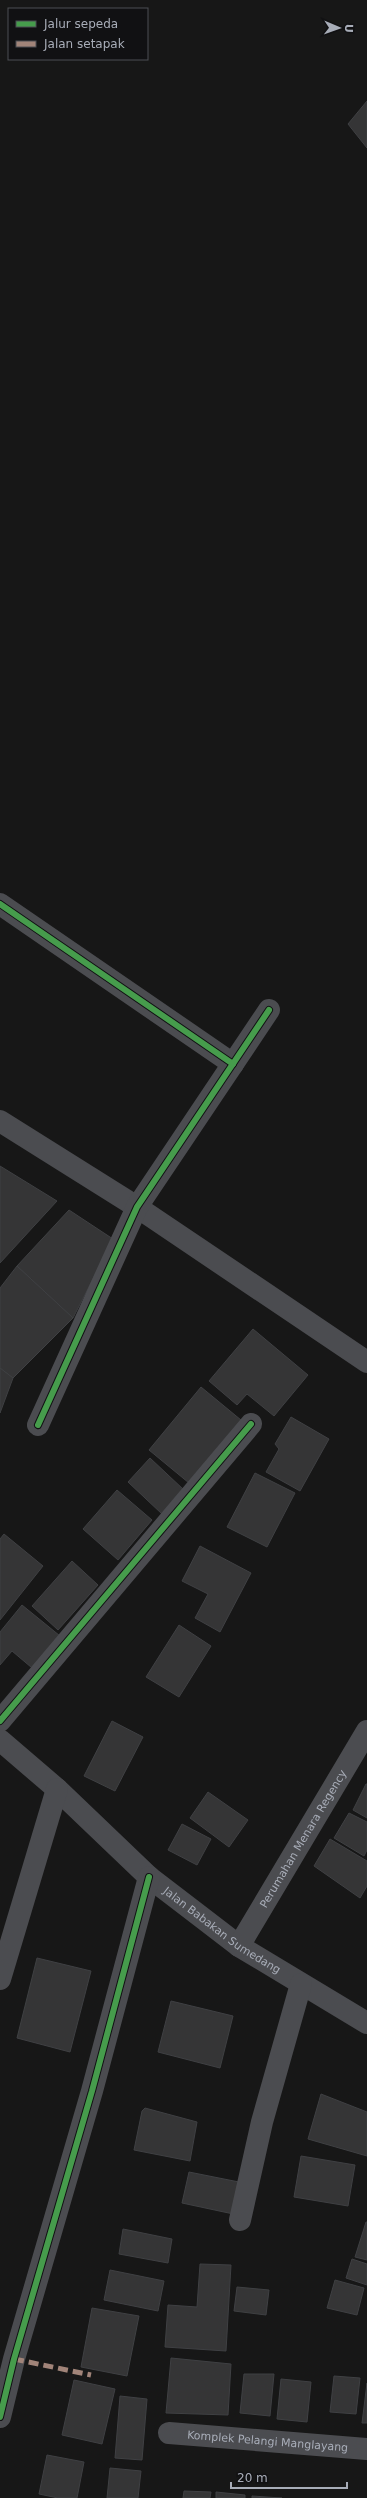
<svg xmlns="http://www.w3.org/2000/svg" width="367" height="2498" font-family="'DejaVu Sans',sans-serif">
<style>
.building{fill:#353536;stroke:#3f4043}
.lines{fill:none;stroke-linecap:round;stroke-linejoin:round}
.minor{stroke:#4b4c50;stroke-width:22}
.quiet{stroke:#a18479;stroke-width:5;stroke-dasharray:10 5;stroke-linecap:butt}
.cycleway-casing{stroke:#111113;stroke-width:8}
.cycleway{stroke:#469c4c;stroke-width:6}
.labels{text-anchor:middle;stroke-width:3;stroke-linejoin:round;paint-order:stroke}
.street-label{font-size:11px;fill:#a8adb8;stroke:#111113}
</style>
<rect width="100%" height="100%" fill="#171717"/>
<g class="building">
<polygon points="367,101 367,148 348,124"/>
<polygon points="0,1166 57,1201 0,1263"/>
<polygon points="69,1210 113,1239 73,1318 17,1266"/>
<polygon points="17,1266 73,1318 13,1378 0,1368 0,1288"/>
<polygon points="253,1329 308,1375 274,1416 247,1394 237,1405 209,1381"/>
<polygon points="0,1368 13,1378 0,1413"/>
<polygon points="201,1387 241,1420 189,1483 149,1450"/>
<polygon points="291,1417 329,1439 300,1491 266,1472 279,1449 275,1444"/>
<polygon points="150,1458 184,1490 162,1514 128,1482"/>
<polygon points="255,1473 295,1493 267,1547 227,1527"/>
<polygon points="117,1490 152,1520 118,1560 83,1529"/>
<polygon points="4,1534 43,1566 0,1620 0,1539"/>
<polygon points="200,1546 251,1573 220,1632 195,1618 208,1594 182,1581"/>
<polygon points="72,1561 98,1585 58,1630 32,1606"/>
<polygon points="22,1605 65,1640 38,1673 12,1651 0,1665 0,1632"/>
<polygon points="179,1625 211,1646 179,1697 146,1677"/>
<polygon points="112,1721 143,1737 115,1791 84,1776"/>
<polygon points="366,1784 367,1784 367,1818 353,1810"/>
<polygon points="208,1792 248,1820 229,1847 190,1818"/>
<polygon points="349,1813 367,1822 367,1850 364,1856 334,1838"/>
<polygon points="182,1824 211,1839 197,1865 168,1850"/>
<polygon points="330,1839 367,1861 367,1886 360,1898 314,1866"/>
<polygon points="37,1958 91,1971 70,2052 17,2038"/>
<polygon points="171,2001 233,2016 220,2068 158,2052"/>
<polygon points="321,2094 367,2112 367,2156 308,2139"/>
<polygon points="145,2108 197,2122 190,2161 134,2150 142,2111"/>
<polygon points="301,2156 355,2165 348,2206 294,2197"/>
<polygon points="189,2172 244,2183 238,2215 182,2203"/>
<polygon points="366,2222 367,2222 367,2260 355,2257"/>
<polygon points="123,2229 172,2239 168,2263 119,2254"/>
<polygon points="352,2259 367,2264 367,2285 346,2278"/>
<polygon points="200,2264 231,2265 226,2351 165,2347 168,2305 197,2307"/>
<polygon points="110,2270 164,2281 158,2311 104,2300"/>
<polygon points="335,2280 364,2288 357,2315 327,2308"/>
<polygon points="237,2287 269,2290 266,2315 234,2311"/>
<polygon points="92,2308 139,2316 127,2376 81,2367"/>
<polygon points="171,2358 231,2364 228,2415 166,2413"/>
<polygon points="244,2374 274,2374 270,2416 240,2413"/>
<polygon points="334,2376 360,2378 356,2414 330,2412"/>
<polygon points="281,2379 311,2382 307,2422 277,2419"/>
<polygon points="74,2380 115,2389 102,2444 62,2435"/>
<polygon points="367,2383 367,2423 362,2423"/>
<polygon points="120,2396 147,2399 142,2460 115,2458"/>
<polygon points="47,2455 84,2462 77,2498 58,2498 39,2494"/>
<polygon points="110,2468 141,2471 138,2498 107,2498"/>
<polygon points="184,2491 211,2492 210,2498 183,2498"/>
<polygon points="216,2492 245,2495 245,2498 216,2498"/>
<polygon points="252,2496 282,2498 252,2498"/>
</g>
<g class="lines">
<g class="minor">
<polyline points="0,904 233,1064"/>
<polyline points="0,1121 137,1207 367,1362"/>
<polyline points="38,1425 137,1207 269,1010"/>
<polyline points="0,1721 251,1424"/>
<path id="s1" d="M 0,1740 L 57,1789 L 149,1877 L 196,1913 L 239,1946 L 367,2023"/>
<path id="s2" d="M 239,1946 L 367,1731"/>
<polyline points="0,1979 57,1789"/>
<polyline points="240,2220 262,2122 301,1984"/>
<polyline points="0,2417 14,2359 92,2091 149,1877"/>
<path id="s3" d="M 169,2433 L 367,2449"/>
</g>
<polyline class="quiet" points="14,2359 91,2375"/>
<defs>
<g id="cycleway">
<polyline points="0,904 233,1064"/>
<polyline points="38,1425 137,1207 269,1010"/>
<polyline points="0,1721 251,1424"/>
<polyline points="0,2417 14,2359 92,2091 149,1877"/>
</g>
</defs>
<use href="#cycleway" class="cycleway-casing"/>
<use href="#cycleway" class="cycleway"/>
</g>
<g class="labels">
<g class="street-label">
<text dy="4" stroke="none"><textPath href="#s2" startOffset="125">Perumahan Menara Regency</textPath></text>
<text dy="4" stroke="none"><textPath href="#s1" startOffset="293">Jalan Babakan Sumedang</textPath></text>
<text dy="4" stroke="none"><textPath href="#s3" startOffset="99">Komplek Pelangi Manglayang</textPath></text>
</g>
</g>
<rect x="8" y="8" width="140" height="52" fill="#111113" stroke="#4d4f55"/>
<rect x="16" y="21" width="20" height="6" fill="#469c4c" stroke="#4d4f55"/>
<text x="44" y="28" font-size="12" fill="#a8adb8">Jalur sepeda</text>
<rect x="16" y="41" width="20" height="6" fill="#a18479" stroke="#4d4f55"/>
<text x="44" y="48" font-size="12" fill="#a8adb8">Jalan setapak</text>
<g transform="translate(339 28) rotate(92)" stroke="#111113" stroke-width="3" paint-order="stroke">
<path d="M0-3L7 15L0 10L-7 15Z" fill="#a8adb8"/>
<text y="-6" font-size="11" font-weight="bold" text-anchor="middle" fill="#a8adb8">U</text>
</g>
<path d="M231 2482v6h116v-6" fill="none" stroke="#a8adb8" stroke-width="2"/>
<text x="237" y="2482" font-size="12" fill="#a8adb8" stroke="#111113" stroke-width="3" paint-order="stroke">20 m</text>
</svg>
